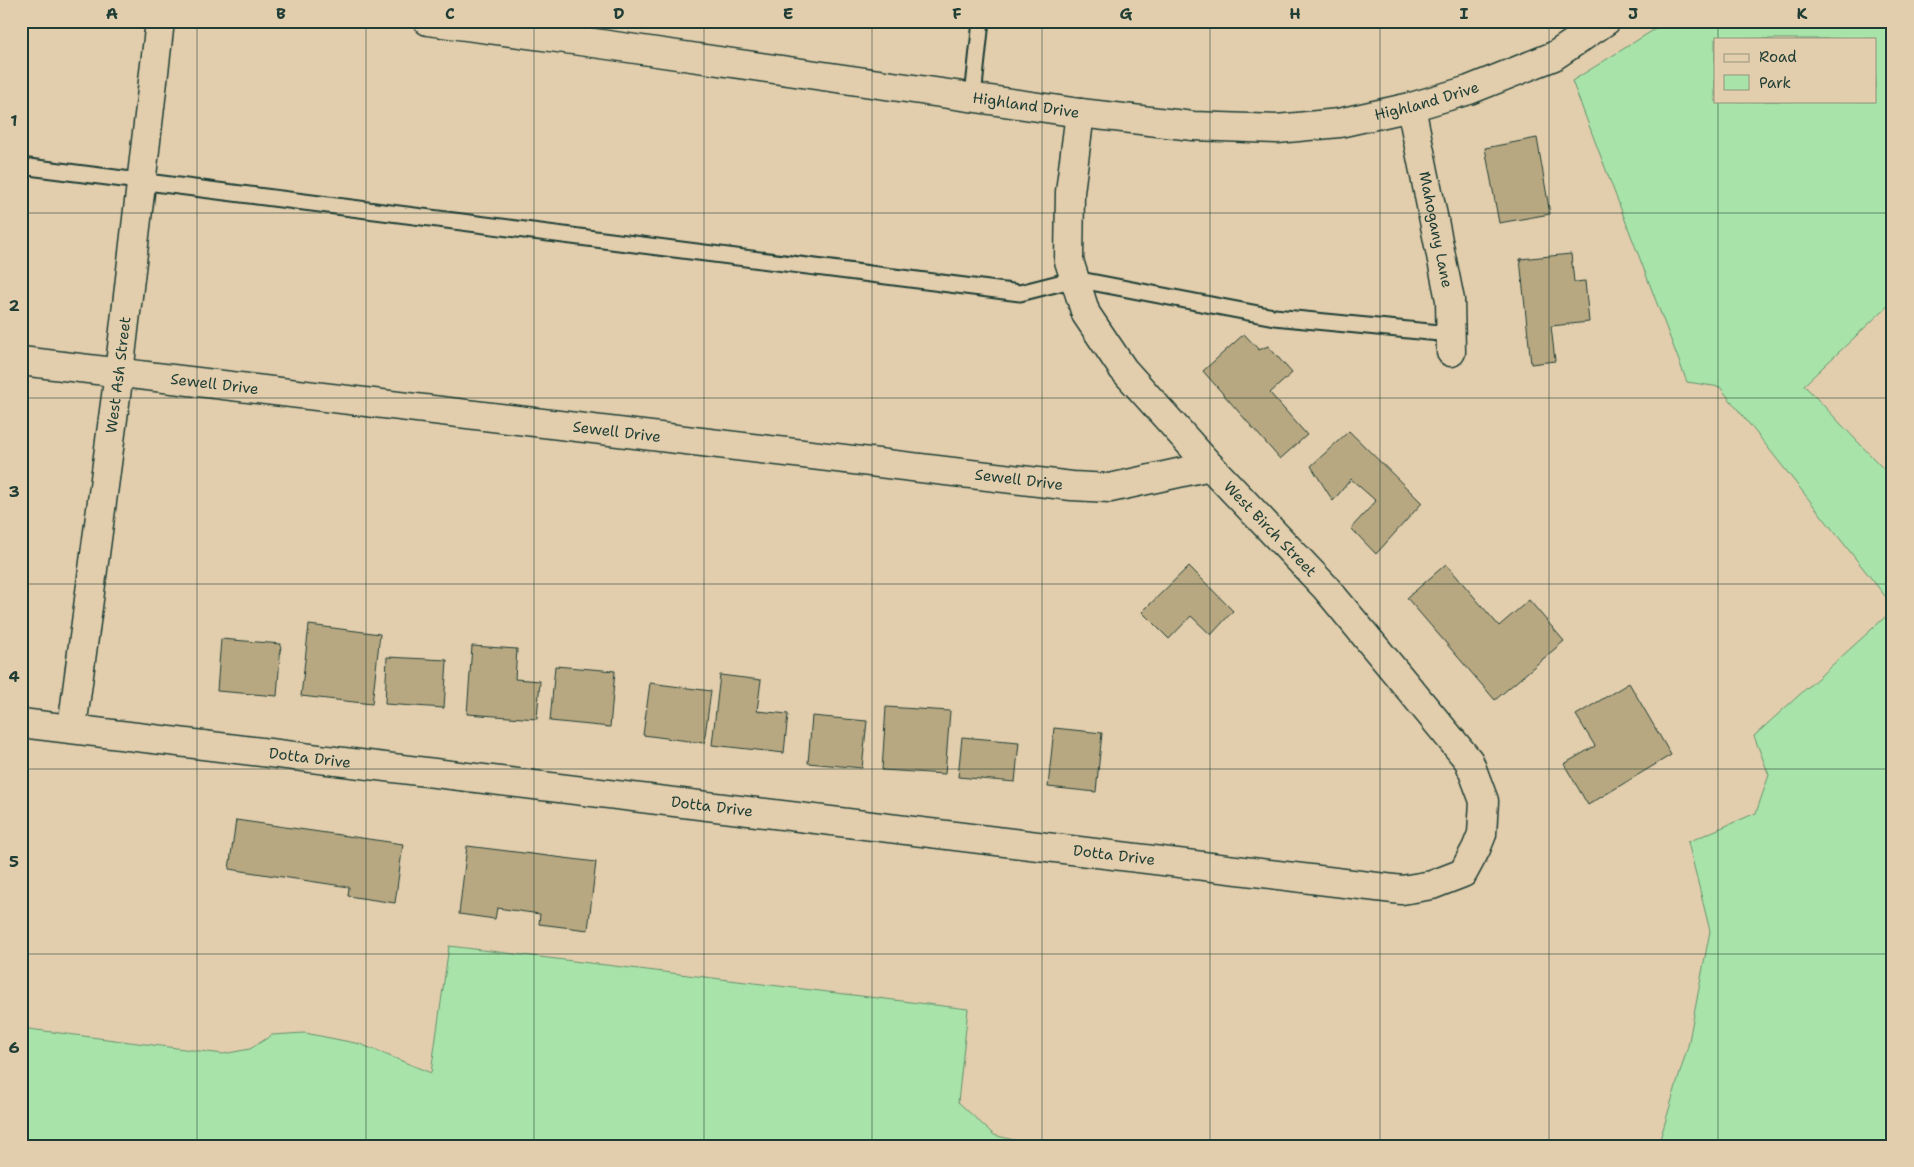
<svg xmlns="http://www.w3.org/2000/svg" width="1914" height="1167" font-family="'Shantell Sans',sans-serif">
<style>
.green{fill:#a8e4a9;stroke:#64906e;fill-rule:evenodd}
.building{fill:#b8a882;stroke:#1f3d34}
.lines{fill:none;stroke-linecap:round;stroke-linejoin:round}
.service-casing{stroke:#1f3d34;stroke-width:19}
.minor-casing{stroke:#1f3d34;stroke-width:31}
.service{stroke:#e2cead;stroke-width:15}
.minor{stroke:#e2cead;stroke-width:28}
.grid{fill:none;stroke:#1f3d34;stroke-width:1;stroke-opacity:0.55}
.labels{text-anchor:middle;stroke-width:5;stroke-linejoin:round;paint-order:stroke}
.street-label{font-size:15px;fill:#1f3d34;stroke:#e2cead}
.neatline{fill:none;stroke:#1f3d34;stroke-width:2}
.grid-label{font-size:16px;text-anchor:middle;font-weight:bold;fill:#1f3d34}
</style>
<rect width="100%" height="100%" fill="#e2cead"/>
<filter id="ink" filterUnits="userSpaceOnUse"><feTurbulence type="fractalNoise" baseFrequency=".02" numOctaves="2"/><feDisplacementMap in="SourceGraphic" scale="10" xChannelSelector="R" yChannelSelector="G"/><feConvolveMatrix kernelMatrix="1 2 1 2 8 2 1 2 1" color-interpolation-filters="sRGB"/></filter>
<g filter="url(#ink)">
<g class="green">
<path d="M 1668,21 L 1893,21 L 1893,301 L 1804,385 L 1893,479 L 1893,606 L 1720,387 L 1687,382 L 1572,81 ZM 1715,39 L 1875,39 L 1875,101 L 1715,101 Z"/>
<polygon points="1893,610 1893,1146 1658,1146 1688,1046 1710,931 1688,842 1756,813 1769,775 1754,736"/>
<polygon points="449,946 968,1009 958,1102 994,1135 1037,1146 21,1146 21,1028 223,1054 250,1049 272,1035 305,1033 360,1044 431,1073"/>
</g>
<g class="building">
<polygon points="1537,138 1550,214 1499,223 1485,148"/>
<polygon points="1571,254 1574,282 1585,281 1589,322 1551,326 1555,361 1531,364 1520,259"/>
<polygon points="1244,334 1259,350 1268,346 1292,373 1270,393 1307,435 1280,459 1203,371"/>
<polygon points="1349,431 1422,503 1376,554 1351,528 1376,501 1351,479 1333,501 1311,466"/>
<polygon points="1446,564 1499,626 1529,600 1564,641 1495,700 1407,598"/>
<polygon points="1189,566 1233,611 1211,635 1191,616 1169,639 1142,612"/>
<polygon points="309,625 380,634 372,704 301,696"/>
<polygon points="221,639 281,644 277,696 217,691"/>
<polygon points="472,646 517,649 515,679 540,681 537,719 467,714"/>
<polygon points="387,657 447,660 444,708 385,704"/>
<polygon points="555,666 615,671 610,727 550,721"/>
<polygon points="720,675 761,680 757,711 788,714 784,753 712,745"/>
<polygon points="650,683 711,691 704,743 643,735"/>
<polygon points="1629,683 1671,755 1588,805 1564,764 1595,746 1576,715"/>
<polygon points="886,707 950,711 945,774 882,770"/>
<polygon points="812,716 867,721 862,768 808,763"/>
<polygon points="1054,728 1102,733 1096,792 1048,787"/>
<polygon points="962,737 1019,742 1015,782 958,777"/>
<polygon points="236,820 403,844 395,903 348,896 349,887 229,869"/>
<polygon points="467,846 596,862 588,930 539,924 540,914 497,908 495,919 459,914"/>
</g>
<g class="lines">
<defs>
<g id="service">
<polyline points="973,97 981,21"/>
<polyline points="21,166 1020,293 1075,279 1274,317 1450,334"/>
</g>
<g id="minor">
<path id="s1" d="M 428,21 L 573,40 L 1080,113 L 1193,126 L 1277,129 L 1339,123 L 1411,107 L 1469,90 L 1554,56 L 1606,21"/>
<path id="s2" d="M 1411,107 L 1450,300 L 1451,352"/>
<path id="s3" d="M 21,361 L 1072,486 L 1110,488 L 1210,466"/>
<path id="s4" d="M 21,723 L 1402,890 L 1432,885 L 1463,873 L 1476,849 L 1482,834 L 1484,801 L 1469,761 L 1326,588 L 1210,466 L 1123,369 L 1086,314 L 1069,261 L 1070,192 L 1080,113"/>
<path id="s5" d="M 72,728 L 119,373 L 160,21"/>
</g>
</defs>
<use href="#service" class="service-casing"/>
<use href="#minor" class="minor-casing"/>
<use href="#service" class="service"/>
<use href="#minor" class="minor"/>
</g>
</g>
<path class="grid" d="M 197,21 L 197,1146M 366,21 L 366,1146M 534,21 L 534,1146M 704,21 L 704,1146M 872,21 L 872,1146M 1042,21 L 1042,1146M 1210,21 L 1210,1146M 1380,21 L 1380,1146M 1549,21 L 1549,1146M 1718,21 L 1718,39M 1718,101 L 1718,1146M 21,213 L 1893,213M 21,398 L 1893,398M 21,584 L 1893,584M 21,769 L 1893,769M 21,954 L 1893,954"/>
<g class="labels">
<g class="street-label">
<text dy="5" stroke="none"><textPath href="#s1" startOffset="1009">Highland Drive</textPath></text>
<text dy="5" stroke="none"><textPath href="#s1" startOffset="604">Highland Drive</textPath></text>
<text dy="5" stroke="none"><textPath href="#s2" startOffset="125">Mahogany Lane</textPath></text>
<text dy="5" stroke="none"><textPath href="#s5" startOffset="356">West Ash Street</textPath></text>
<text dy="5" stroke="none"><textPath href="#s3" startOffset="195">Sewell Drive</textPath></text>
<text dy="5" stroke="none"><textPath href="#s3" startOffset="600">Sewell Drive</textPath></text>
<text dy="5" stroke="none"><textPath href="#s3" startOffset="1005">Sewell Drive</textPath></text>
<text transform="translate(1270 529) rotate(46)" y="5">West Birch Street</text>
<text dy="5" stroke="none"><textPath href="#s4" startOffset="291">Dotta Drive</textPath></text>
<text dy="5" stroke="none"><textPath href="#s4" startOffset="696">Dotta Drive</textPath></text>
<text dy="5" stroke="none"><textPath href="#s4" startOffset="1101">Dotta Drive</textPath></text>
</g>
</g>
<rect width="1914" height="1167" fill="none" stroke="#e2cead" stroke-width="55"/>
<rect x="1714" y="38" width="162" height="65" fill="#e2cead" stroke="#94947d"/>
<rect x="1724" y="54" width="25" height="8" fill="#e2cead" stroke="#94947d"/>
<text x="1759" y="62" font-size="15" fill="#1f3d34">Road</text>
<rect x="1724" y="75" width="25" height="15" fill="#a8e4a9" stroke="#94947d"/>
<text x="1759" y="88" font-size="15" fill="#1f3d34">Park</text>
<rect x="28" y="28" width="1858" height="1112" class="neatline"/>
<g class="grid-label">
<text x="112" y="19">A</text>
<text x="281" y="19">B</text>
<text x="450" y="19">C</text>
<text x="619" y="19">D</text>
<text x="788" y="19">E</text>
<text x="957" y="19">F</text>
<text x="1126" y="19">G</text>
<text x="1295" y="19">H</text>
<text x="1464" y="19">I</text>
<text x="1633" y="19">J</text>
<text x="1802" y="19">K</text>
<text x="14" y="126">1</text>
<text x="14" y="311">2</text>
<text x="14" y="497">3</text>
<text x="14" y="682">4</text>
<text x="14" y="867">5</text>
<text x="14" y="1053">6</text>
</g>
</svg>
